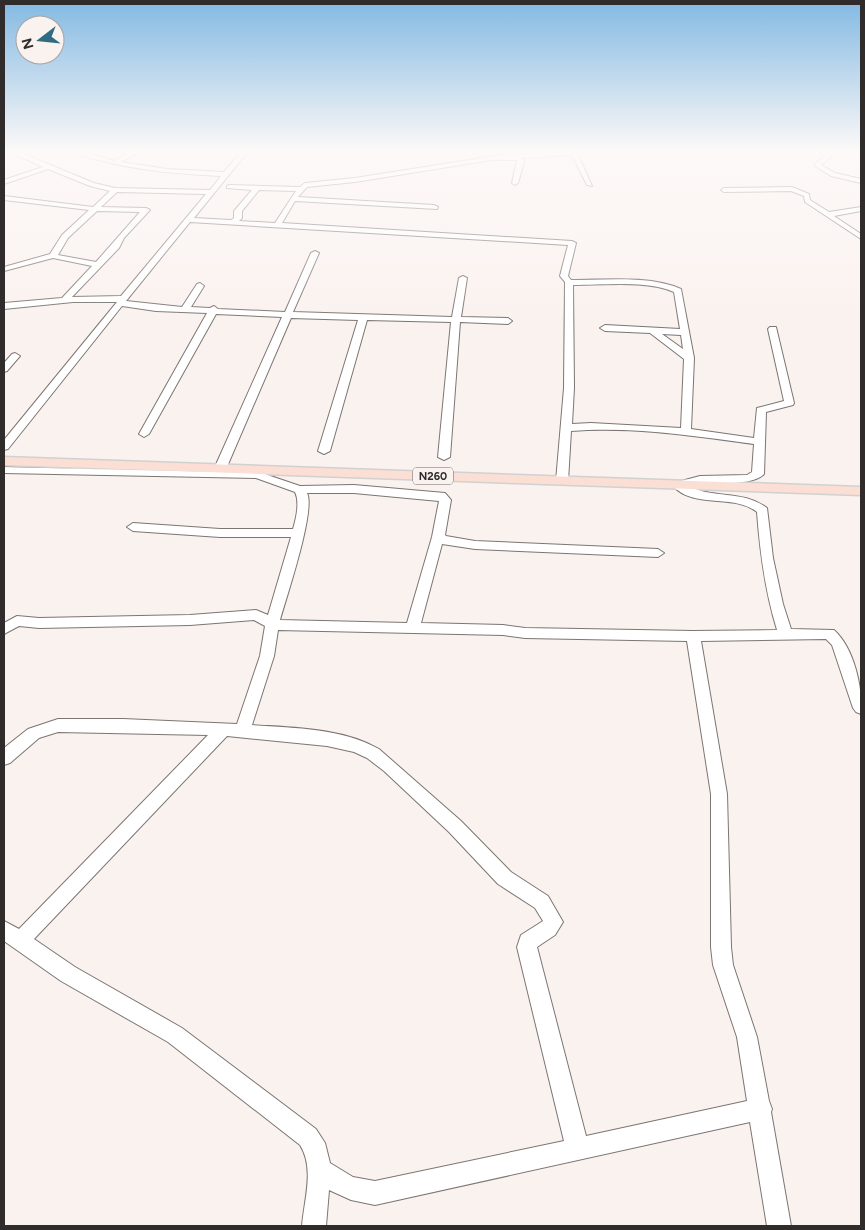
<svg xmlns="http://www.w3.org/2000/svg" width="865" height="1230" font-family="Figtree,sans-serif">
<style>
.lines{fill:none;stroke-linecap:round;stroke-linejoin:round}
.minor-casing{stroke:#7c7572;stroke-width:2}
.major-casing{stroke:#d1d1d0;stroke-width:3}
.minor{fill:#fff;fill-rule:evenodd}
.major{fill:#fbdfd4;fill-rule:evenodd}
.labels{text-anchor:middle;stroke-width:5;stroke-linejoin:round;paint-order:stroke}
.shield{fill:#faf2ef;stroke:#6c6766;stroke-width:1}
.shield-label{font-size:11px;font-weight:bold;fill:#2f2c2b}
</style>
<rect width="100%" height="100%" fill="#faf2ef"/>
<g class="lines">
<defs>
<g id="minor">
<path d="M 6,150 L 14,150 L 94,183 L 115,188 L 210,190 L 221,176 C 180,174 139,171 99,160 C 89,158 78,155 70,150 L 79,150 L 114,161 L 135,150 L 143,150 L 121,162 L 167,169 L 224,172 L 243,150 L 249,150 L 194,218 L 231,220 L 234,218 L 234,211 L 252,190 L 227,188 L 227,186 L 229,185 L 300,187 L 305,183 L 355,178 L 514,153 L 517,155 L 574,151 L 577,153 L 592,186 L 587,185 L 572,155 L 522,158 L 524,162 L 518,183 L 515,185 L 512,183 L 517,160 L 491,160 L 355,182 L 307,187 L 298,197 L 434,205 L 438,207 L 437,209 L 295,201 L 282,223 L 572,241 L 576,243 L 568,276 L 571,280 C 605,280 651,275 681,289 L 694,358 L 691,429 L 754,438 L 757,408 L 784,401 L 768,329 L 770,327 L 776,327 L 794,403 L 793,405 L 766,412 L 764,474 C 751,488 708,480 688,486 C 714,499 744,490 767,508 L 773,558 L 783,604 L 791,629 L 834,630 C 854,648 863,688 861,714 L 856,712 L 853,708 L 832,645 L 826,639 L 701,641 L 727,794 L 731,947 L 733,965 L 757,1037 L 769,1101 L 772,1109 L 771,1112 L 791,1226 L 767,1226 L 750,1122 L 375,1205 L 351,1200 L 329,1190 L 326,1226 L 302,1226 C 304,1200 315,1169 300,1145 L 168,1042 L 61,981 L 4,941 L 4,921 L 19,929 L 208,735 L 58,732 L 39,738 L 10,763 L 4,765 L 4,748 L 28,729 L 58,719 L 123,719 L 237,724 L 260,656 L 265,626 L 254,620 L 190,625 L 39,628 L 19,626 L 4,634 L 4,623 L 17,616 L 39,618 L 190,615 L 256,610 L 268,615 L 291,537 L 220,537 L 133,531 L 127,527 L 133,523 L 220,529 L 293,529 C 296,519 300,502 295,492 L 256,478 L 4,473 L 4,467 L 217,472 L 214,469 L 282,317 L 216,314 L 149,434 L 144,437 L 139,434 L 207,313 L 156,311 L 122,306 L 8,449 L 4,450 L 4,440 L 117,302 L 73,302 L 4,309 L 4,303 L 62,298 L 92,266 L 53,258 L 4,271 L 4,267 L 50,254 L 62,235 L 89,210 L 4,200 L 4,196 L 93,207 L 110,191 L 90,186 L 48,169 L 4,184 L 4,180 L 43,167 ZM 259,190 L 296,191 L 275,223 L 239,221 L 242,218 L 242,211 ZM 117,192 L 206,194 L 121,296 L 72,297 L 119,248 L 124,238 L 150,210 L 146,208 L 101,207 ZM 97,211 L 140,212 L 96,262 L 58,255 L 68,238 ZM 190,222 L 568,245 L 560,276 L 565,282 L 564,388 L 556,481 L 562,484 L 568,481 L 571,431 C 631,426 695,436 754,444 L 752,472 L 747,475 L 700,476 L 674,483 L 672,485 C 694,510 733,493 757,512 C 760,553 765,591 777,630 L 693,631 L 525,628 L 503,625 L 421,623 L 442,544 L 475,549 L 658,557 L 664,553 L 658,549 L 475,541 L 446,536 L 445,535 L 451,500 L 445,493 L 354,485 L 300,486 L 241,466 L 235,469 L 239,472 L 222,472 L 226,469 L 291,318 L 358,320 L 318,451 L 324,454 L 330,451 L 367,320 L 451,322 L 438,457 L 444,460 L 450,457 L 460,322 L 508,324 L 512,321 L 508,318 L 461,317 L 467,278 L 463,276 L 459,278 L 452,317 L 293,312 L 319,253 L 315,251 L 311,253 L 285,312 L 218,309 L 214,306 L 210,308 L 191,307 L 204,286 L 200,283 L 197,284 L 182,307 L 126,301 ZM 573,285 C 602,285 648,280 674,292 L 680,329 L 605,325 L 600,328 L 605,331 L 650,333 L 684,359 L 681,428 L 591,423 L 572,424 L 574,388 ZM 662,334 L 681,335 L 683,349 ZM 307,493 L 354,493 L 439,501 L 432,537 L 407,623 L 280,620 C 286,598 316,510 307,493 ZM 278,630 L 503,635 L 525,638 L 687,641 L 711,794 L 711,947 L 713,965 L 737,1037 L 747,1101 L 586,1136 L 537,947 L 555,935 L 563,922 L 548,896 L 511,872 L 461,821 L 379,749 C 342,728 294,728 252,725 L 274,656 ZM 227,736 L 327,746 L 354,752 L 367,758 L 384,771 L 449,832 L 498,884 L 535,908 L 543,921 L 521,935 L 517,947 L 564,1141 L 375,1181 L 353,1177 L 330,1163 L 325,1143 L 316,1129 L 182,1028 L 75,967 L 34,939 Z"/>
<polygon points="399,150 413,150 410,152"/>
<polygon points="821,150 828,150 826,152 831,157 821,165 835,173 861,179 861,183 831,176 815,166 815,164 824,157 820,152"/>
<polygon points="792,187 809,194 810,200 829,212 861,207 861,211 834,216 861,234 861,239 805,202 804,196 791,191 724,192 721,190 724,188"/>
<polygon points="15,353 20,356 7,371 4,372 4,363 12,354"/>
</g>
<polygon id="major" points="4,457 861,487 861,495 4,465"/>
</defs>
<use href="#minor" class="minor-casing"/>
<use href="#major" class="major-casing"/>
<use href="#minor" class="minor"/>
<use href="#major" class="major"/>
</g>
<linearGradient id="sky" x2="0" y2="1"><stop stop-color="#83b9e2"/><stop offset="0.47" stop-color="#fdf9f8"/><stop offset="1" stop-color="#fdf9f8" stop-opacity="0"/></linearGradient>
<rect width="865" height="322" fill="url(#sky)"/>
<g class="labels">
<rect class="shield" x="413" y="467.5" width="40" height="17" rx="4"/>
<g class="shield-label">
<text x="433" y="480">N260</text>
</g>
</g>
<rect width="865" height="1230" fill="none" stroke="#2f2c2b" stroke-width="10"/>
<g transform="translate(40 40) rotate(254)"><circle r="24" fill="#faf2ef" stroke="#a9a3a1"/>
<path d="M0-4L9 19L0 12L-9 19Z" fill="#306a83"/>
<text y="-8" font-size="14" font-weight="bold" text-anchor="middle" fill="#2f2c2b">N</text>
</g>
</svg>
